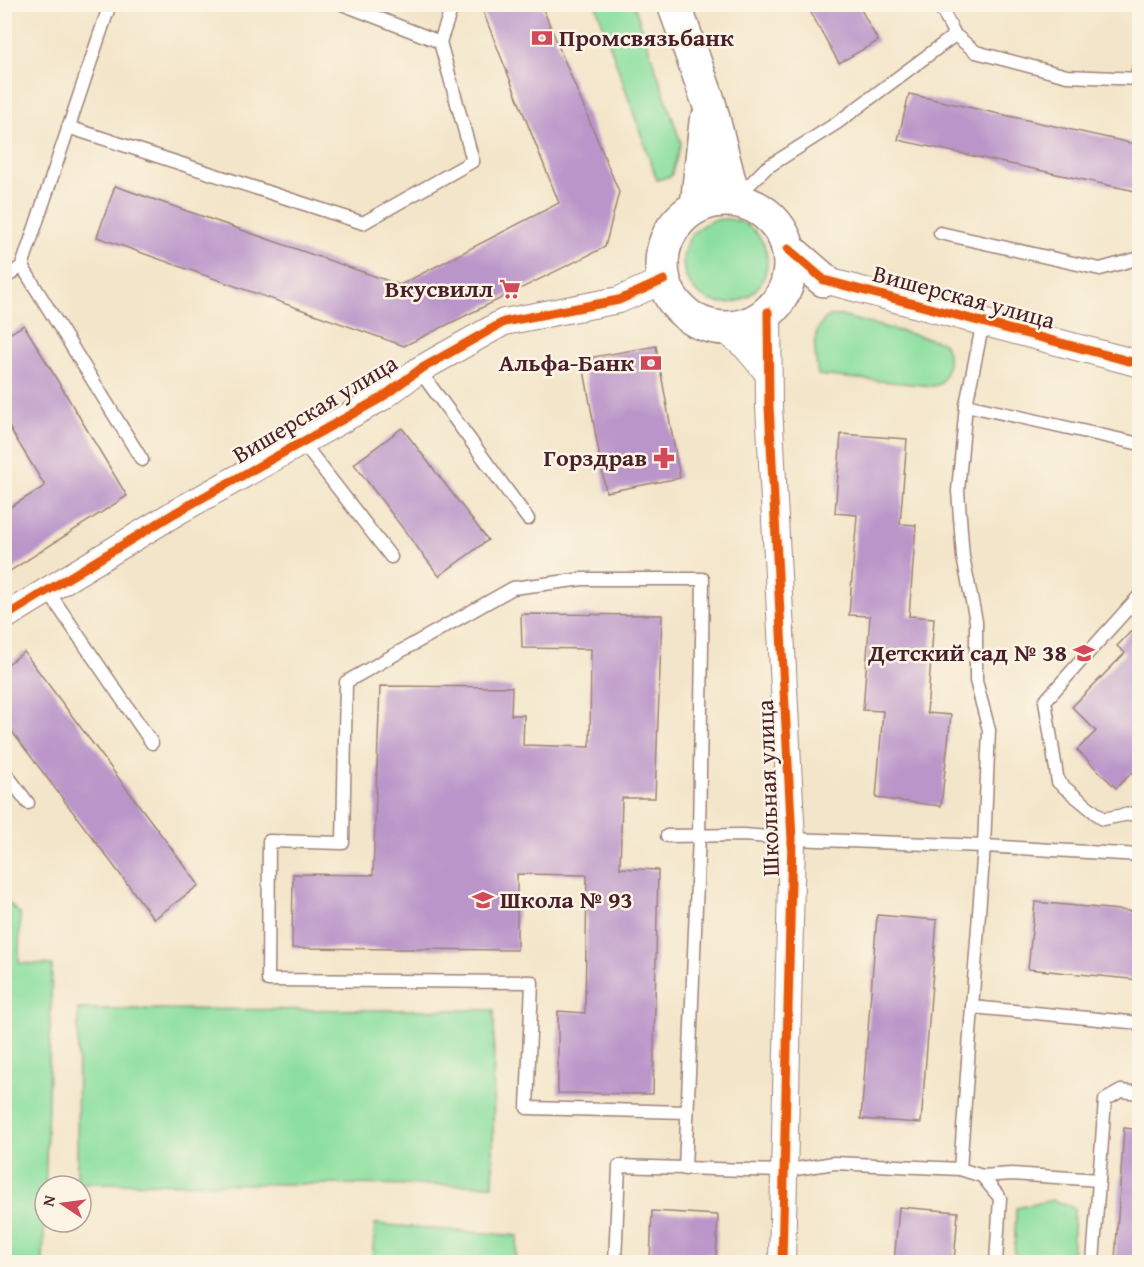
<svg xmlns="http://www.w3.org/2000/svg" width="1144" height="1267" font-family="'Gentium Book Plus',serif">
<style>
.green{fill:#8cdfa0;stroke:#6b7f66;stroke-width:1.5}
.building{fill:#ba95c9}
.lines{fill:none;stroke-linecap:round;stroke-linejoin:round}
.lane-casing{stroke:#9e827a;stroke-width:15}
.street-casing{stroke:#9e827a;stroke-width:28}
.secondary-casing{stroke:#9e827a;stroke-width:36}
.lane{stroke:#fff;stroke-width:12}
.street{stroke:#fff;stroke-width:26}
.secondary{stroke:#fff;stroke-width:33}
.cycleway-casing{stroke:#fcf5e5;stroke-width:13}
.cycleway{stroke:#e8590c;stroke-width:9}
.labels{text-anchor:middle;stroke-width:5;stroke-linejoin:round;paint-order:stroke}
.poi-label{font-size:24px;font-weight:bold;fill:#4a1f2b;stroke:#fcf5e5;text-anchor:end}
.street-label{font-size:24px;fill:#4a1f2b;stroke:#fcf5e5}
</style>
<rect width="100%" height="100%" fill="#fcf5e5"/>
<filter id="ink" filterUnits="userSpaceOnUse"><feTurbulence type="fractalNoise" baseFrequency=".0167" numOctaves="2"/><feDisplacementMap in="SourceGraphic" scale="12" xChannelSelector="R" yChannelSelector="G"/><feConvolveMatrix kernelMatrix="1 2 1 2 8 2 1 2 1" color-interpolation-filters="sRGB"/></filter>
<filter id="wash" filterUnits="userSpaceOnUse"><feTurbulence type="fractalNoise" baseFrequency=".008" numOctaves="4" result="noise"/><feDisplacementMap in="SourceGraphic" scale="24" xChannelSelector="R" yChannelSelector="G"/><feGaussianBlur stdDeviation="1.35" result="paint"/><feColorMatrix in="noise" values="0 0 0 0 0 0 0 0 0 0 0 0 0 0 0 0 0 1.4 0 .05"/><feComposite in="paint" operator="in"/></filter>
<g filter="url(#wash)">
<rect width="100%" height="100%" fill="#f3e5c9"/>
<g class="green">
<polygon points="596,5 634,5 681,143 671,176 657,180"/>
<circle cx="725" cy="261" r="42"/>
<path d="M 829,316 L 841,316 L 942,342 C 953,352 948,372 940,384 L 933,386 L 818,375 C 815,353 809,331 829,316 Z"/>
<polygon points="5,899 20,914 19,963 52,965 43,1262 5,1262"/>
<polygon points="78,1009 494,1010 493,1185 77,1183"/>
<polygon points="1053,1200 1074,1208 1072,1262 1014,1262 1016,1208"/>
<polygon points="375,1224 518,1236 515,1262 372,1262"/>
</g>
<g id="blocks">
<g class="building">
<polygon points="541,4 619,192 605,247 404,346 97,237 115,186 400,285 559,203 482,9 471,5"/>
<polygon points="806,4 858,4 878,41 839,63"/>
<polygon points="909,94 1140,145 1140,192 898,140"/>
<polygon points="24,325 127,496 4,575 4,511 45,486 4,419 4,337"/>
<polygon points="656,346 680,478 606,492 582,359"/>
<polygon points="402,428 488,540 439,576 354,464"/>
<polygon points="841,434 907,439 900,524 916,525 909,616 934,618 927,713 951,715 941,806 876,798 883,711 863,710 870,616 849,615 857,515 835,513"/>
<polygon points="521,614 662,615 655,798 622,798 620,868 658,870 653,1094 558,1093 558,1011 585,1013 587,875 517,874 517,950 292,948 293,874 373,875 380,686 512,687 511,715 524,715 523,745 590,747 591,649 522,648"/>
<polygon points="1140,622 1140,765 1116,788 1077,750 1096,731 1072,707 1125,653 1117,646"/>
<polygon points="24,652 199,885 154,919 4,721 4,667"/>
<polygon points="1035,902 1140,912 1140,980 1028,969"/>
<polygon points="877,915 937,920 921,1123 861,1119"/>
<polygon points="1124,1128 1140,1130 1140,1261 1115,1260"/>
<polygon points="899,1207 958,1212 954,1262 894,1262"/>
<polygon points="652,1211 718,1215 716,1262 650,1262"/>
</g>
</g>
</g>
<g filter="url(#ink)">
<use href="#blocks" fill-opacity="0" stroke="#9e827a" stroke-width="1.5"/>
<g class="lines">
<defs>
<g id="lane">
<polyline points="939,4 955,35 976,52 1067,76 1140,79"/>
<polyline points="440,42 453,4"/>
<polyline points="1136,78 1140,62"/>
<polyline points="68,127 363,223 473,161 440,42 342,4"/>
<polyline points="737,197 766,168 837,123 955,35"/>
<polyline points="940,233 1100,269 1140,258"/>
<polyline points="22,266 142,460"/>
<polyline points="4,279 22,266 110,4"/>
<polyline points="983,322 966,405 1140,444"/>
<polyline points="419,370 528,519"/>
<polyline points="302,442 391,557"/>
<polyline points="47,590 152,743"/>
<polyline points="1140,595 1045,701 1058,782 1103,819 1140,812"/>
<polyline points="4,771 28,803"/>
<polyline points="667,836 744,835 792,839 984,846 1140,855"/>
<polyline points="972,1007 1140,1023"/>
<polyline points="685,1169 699,835 703,579 583,579 513,588 346,682 343,843 269,841 268,980 532,982 527,1108 687,1112"/>
<polyline points="960,1169 982,1176 1000,1198 996,1262"/>
<polyline points="982,1176 1012,1174 1099,1180"/>
<polyline points="615,1262 619,1166 783,1171 834,1163 960,1169 984,846 989,730 976,681 976,621 963,557 958,491 966,405"/>
<polyline points="1093,1262 1105,1100 1121,1091 1140,1093"/>
</g>
<g id="street">
<polyline points="824,280 1140,364"/>
<polyline points="768,312 769,406 792,839 782,1262"/>
<polyline points="723,328 746,347 768,373"/>
<polyline points="4,617 175,513 381,398 419,370 504,322 619,300 664,280"/>
</g>
<g id="secondary">
<polyline points="674,4 709,103 734,200"/>
<circle cx="726" cy="264" r="64"/>
<polyline points="697,206 706,122"/>
<polyline points="788,249 824,280"/>
</g>
</defs>
<use href="#lane" class="lane-casing"/>
<use href="#street" class="street-casing"/>
<use href="#secondary" class="secondary-casing"/>
<use href="#lane" class="lane"/>
<use href="#street" class="street"/>
<use href="#secondary" class="secondary"/>
<defs>
<g id="cycleway">
<polyline points="788,249 824,280 1140,364"/>
<polyline points="768,312 769,406 792,839 782,1262"/>
<polyline points="4,617 175,513 381,398 419,370 504,322 619,300 664,280"/>
</g>
</defs>
<use href="#cycleway" class="cycleway-casing"/>
<use href="#cycleway" class="cycleway"/>
</g>
</g>
<defs>
<symbol id="bank-bare" viewBox="-9 -9 18 18"><path d="M-6-4H6V4H-6ZM0-2.3a2.3 2.3 0 1 0 0 4.6a2.3 2.3 0 1 0 0-4.6Z" fill="#d1495b" stroke="#fcf5e5" stroke-width="2.5" paint-order="stroke"/></symbol>
<symbol id="supermarket-bare" viewBox="-9 -9 18 18"><path d="M-6-5.5h2.5l.6 2H6L4.5 2H-2.5L-4.4-4H-6ZM-1.5 3.2a1.3 1.3 0 1 0 .1 0ZM3 3.2a1.3 1.3 0 1 0 .1 0Z" fill="#d1495b" stroke="#fcf5e5" stroke-width="2.5" paint-order="stroke"/></symbol>
<symbol id="pharmacy-bare" viewBox="-9 -9 18 18"><path d="M-2-6h4v4h4v4h-4v4h-4v-4h-4v-4h4Z" fill="#d1495b" stroke="#fcf5e5" stroke-width="2.5" paint-order="stroke"/></symbol>
<symbol id="school-bare" viewBox="-9 -9 18 18"><path d="M0-5L7-2L0 1L-7-2ZM-4 1L0 2.5L4 1V4Q0 6-4 4Z" fill="#d1495b" stroke="#fcf5e5" stroke-width="2.5" paint-order="stroke"/></symbol>
</defs>
<g fill-rule="evenodd">
<use href="#bank-bare" x="527" y="23" width="30" height="30"/>
<use href="#supermarket-bare" x="495" y="274" width="30" height="30"/>
<use href="#bank-bare" x="636" y="348" width="30" height="30"/>
<use href="#pharmacy-bare" x="649" y="443" width="30" height="30"/>
<use href="#school-bare" x="1069" y="638" width="30" height="30"/>
<use href="#school-bare" x="468" y="885" width="30" height="30"/>
</g>
<g class="labels">
<g class="poi-label">
<text x="559" y="46" text-anchor="start">Промсвязьбанк</text>
<text x="493" y="297">Вкусвилл</text>
<text x="634" y="371">Альфа-Банк</text>
<text x="647" y="466">Горздрав</text>
<text x="1067" y="661">Детский сад № 38</text>
<text x="500" y="908" text-anchor="start">Школа № 93</text>
</g>
<g class="street-label">
<text transform="translate(964 297) rotate(15)" y="8">Вишерская улица</text>
<text transform="translate(315 409) rotate(-31)" y="8">Вишерская улица</text>
<text transform="translate(768 788) rotate(-92)" y="8">Школьная улица</text>
</g>
</g>
<rect width="1144" height="1267" fill="none" stroke="#fcf5e5" stroke-width="24"/>
<g transform="translate(63 1204) rotate(283)"><circle r="28" fill="#fcf5e5" stroke="#b59f9b" stroke-width="1.5"/>
<path d="M0-4.5L10 22L0 15L-10 22Z" fill="#d1495b"/>
<text y="-9" font-size="16" font-weight="bold" text-anchor="middle" fill="#4a1f2b">N</text>
</g>
</svg>
